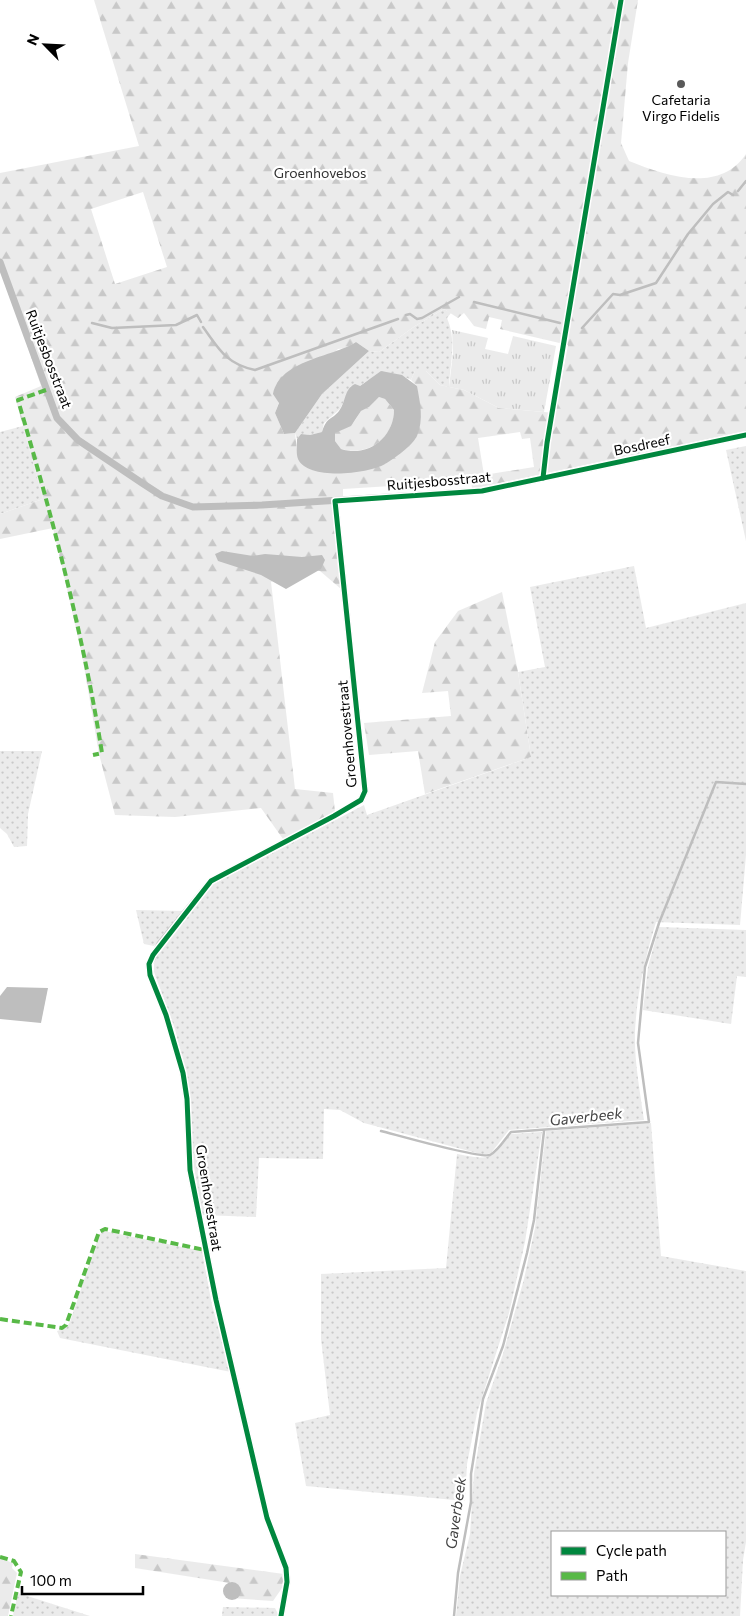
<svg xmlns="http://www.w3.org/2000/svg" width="746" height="1616" font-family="Commissioner,sans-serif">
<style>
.grass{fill:url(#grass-dots);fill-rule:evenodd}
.forest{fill:url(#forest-firs);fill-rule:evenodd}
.park{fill:url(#park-tufts)}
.water{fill:#bebebe;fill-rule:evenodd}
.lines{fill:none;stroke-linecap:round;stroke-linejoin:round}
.stream{stroke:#bebebe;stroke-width:2.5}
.street{stroke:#bebebe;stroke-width:7}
.quiet{stroke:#58b947;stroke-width:4;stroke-dasharray:8 4;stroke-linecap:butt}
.cycleway-casing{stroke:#fff;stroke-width:8}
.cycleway{stroke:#00873e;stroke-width:5}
.poi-dot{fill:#595959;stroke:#fff;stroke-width:2}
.labels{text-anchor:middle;stroke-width:4.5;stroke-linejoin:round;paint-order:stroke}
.poi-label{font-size:14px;fill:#000;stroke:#fff}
.park-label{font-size:14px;fill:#323232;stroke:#fff}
.street-label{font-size:14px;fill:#000;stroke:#fff}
.water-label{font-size:15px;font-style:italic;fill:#434343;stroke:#fff}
</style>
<defs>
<pattern id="grass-dots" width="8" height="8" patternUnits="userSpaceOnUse" patternTransform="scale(1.25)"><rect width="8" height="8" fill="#ebebeb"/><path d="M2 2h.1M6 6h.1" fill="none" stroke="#c8c8c8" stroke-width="1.8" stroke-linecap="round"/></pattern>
<pattern id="forest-firs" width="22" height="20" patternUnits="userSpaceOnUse" patternTransform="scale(1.25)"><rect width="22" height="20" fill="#ebebeb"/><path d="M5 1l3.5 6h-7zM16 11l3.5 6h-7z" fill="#c8c8c8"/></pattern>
<pattern id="park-tufts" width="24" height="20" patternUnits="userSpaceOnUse" patternTransform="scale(1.25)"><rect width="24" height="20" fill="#ebebeb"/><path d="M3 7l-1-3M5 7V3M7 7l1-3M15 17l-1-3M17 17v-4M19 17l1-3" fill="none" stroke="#c8c8c8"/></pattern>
</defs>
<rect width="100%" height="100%" fill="#fff"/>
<g class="grass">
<path d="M 444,309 L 451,313 L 447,318 C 457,342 450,363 449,387 L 440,385 L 426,371 L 415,371 L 411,380 C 394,370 374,374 360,386 L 351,386 L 340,409 L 324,423 L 322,432 L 310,435 L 301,434 L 297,439 L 295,433 L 322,394 L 369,351 L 379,352 L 415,326 Z"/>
<polygon points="23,426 43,499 0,514 0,432"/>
<polygon points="746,446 746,541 726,450"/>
<path d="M 634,566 L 646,628 L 746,603 L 746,855 L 740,925 L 656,922 C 645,958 637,994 635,1031 C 634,1061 640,1091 644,1120 L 509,1130 L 491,1153 L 484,1155 L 364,1123 L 340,1110 L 324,1109 L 323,1159 L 259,1158 L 256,1217 L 202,1215 L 194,1167 L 190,1122 L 190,1091 L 175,1029 L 154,972 L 154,964 L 155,956 L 204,894 L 212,885 L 223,879 L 364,805 L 367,815 L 531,757 L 518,672 L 545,667 L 530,587 Z"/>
<polygon points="0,751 42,751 28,814 27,846 14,847 7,834 0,828"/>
<polygon points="136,910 185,911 154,946 144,944"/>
<polygon points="659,927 746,930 746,977 737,976 731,1024 643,1010 648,967"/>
<path d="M 651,1123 L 661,1256 L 746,1271 L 746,1542 L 743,1560 L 740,1616 L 456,1616 L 460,1576 L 470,1534 L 474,1473 L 486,1403 L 503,1354 L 524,1279 L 535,1228 L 546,1131 ZM 552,1532 L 725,1532 L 725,1595 L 552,1595 Z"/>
<path d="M 542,1132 L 525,1242 L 509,1313 L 477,1413 L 467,1464 L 465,1501 L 306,1486 L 295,1423 L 330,1415 L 321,1339 L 321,1274 L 446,1268 L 457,1154 C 491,1160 489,1161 511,1134 Z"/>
<polygon points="104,1231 202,1251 212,1305 231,1372 60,1338 57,1331 66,1328 70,1322 99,1235"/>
<polygon points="18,1593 90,1616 13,1616"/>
<polygon points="223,1607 275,1608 279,1616 222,1616"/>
</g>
<g class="forest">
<path d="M 94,0 L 638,0 L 628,63 L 621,143 L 629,161 C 666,176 719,194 746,154 L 746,431 L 481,487 L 472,488 L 471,481 L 343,489 L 343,496 L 332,497 L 341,589 L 320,571 L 292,570 L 271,582 L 295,789 L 333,793 L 335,812 L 283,839 L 261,808 L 175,817 L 115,815 L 99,754 L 82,655 L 53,528 L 0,539 L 0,514 L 43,499 L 15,397 L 41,386 L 0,265 L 0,173 L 139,146 ZM 143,192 L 167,267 L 115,284 L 91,209 ZM 444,309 L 458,318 L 464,313 L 474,326 L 486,329 L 489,317 L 502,320 L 500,329 L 568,345 L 555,413 L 499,408 L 464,390 L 440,385 L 426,371 L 415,371 L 411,380 L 417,386 L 416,438 L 385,464 L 298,459 L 295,433 L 284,434 L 275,413 L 279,402 L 338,349 L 346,348 L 356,342 L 369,351 L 379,352 L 415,326 ZM 520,432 L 522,439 L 530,438 L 534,467 L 484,475 L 478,438 Z"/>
<path d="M 379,397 L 385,399 L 394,410 C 394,438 368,457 341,449 L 335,441 L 334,433 L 354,422 L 361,411 L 369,407 Z"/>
<polygon points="502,592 518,672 531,757 425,794 418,751 369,755 364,723 451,716 448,691 422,693 435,642 458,611"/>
<polygon points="135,1554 284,1574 282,1588 273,1601 230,1598 230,1583 135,1568"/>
<polygon points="0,1558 13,1563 12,1568 17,1573 8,1616 0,1616"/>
</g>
<polygon class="park" points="452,330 488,338 485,349 508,354 513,336 556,346 544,412 499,408 464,390 449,387 453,353"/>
<g class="water">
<path d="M 356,342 L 369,351 L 322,394 L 295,433 L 284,434 L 275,413 L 279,403 L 273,394 C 281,359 331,358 356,342 Z"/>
<path d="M 381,371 L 402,375 L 417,386 C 420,403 424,419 417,436 C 413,445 394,459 385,464 C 368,474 308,481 298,459 C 296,454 297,445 297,439 L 301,434 L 310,435 L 322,432 C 327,416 331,421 339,411 C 346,402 344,389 355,384 L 360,386 ZM 379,397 L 385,399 L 394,410 C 394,437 368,458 341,449 L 335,441 L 335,433 L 351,426 L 361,411 L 369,407 Z"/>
<polygon points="222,551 253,556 265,554 302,557 322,555 325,560 321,569 286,589 261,575 218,561 215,554"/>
<polygon points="7,987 48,988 41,1023 0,1019 0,996"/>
<circle cx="232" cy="1591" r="9"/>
</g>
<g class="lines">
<g class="stream">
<polyline points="738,191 746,181"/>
<polyline points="474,302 560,323"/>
<polyline points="406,315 410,314 417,319 422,318 459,297"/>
<polyline points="92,323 112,328 176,325 197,315 201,322"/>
<path d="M 203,327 C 219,349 226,364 255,370 L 398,319"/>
<polyline points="582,328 613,294 620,295 656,283 688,234 713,204 728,192 733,195"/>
<path d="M 381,1131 C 397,1135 480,1159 490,1155 C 498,1151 505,1139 511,1132 L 649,1122 L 638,1043 L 645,967 L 659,923 L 716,782 L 746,784"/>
<polyline points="454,1616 458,1573 471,1502 471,1474 483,1399 503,1346 527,1253 534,1220 544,1131"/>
</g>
<g class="street">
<polyline points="0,262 57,418 78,440 142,483 162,496 193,507 262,505 482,491 746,435"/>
<polyline points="281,1616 287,1582 286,1568 267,1518 216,1300 190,1170 187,1099 183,1073 166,1015 150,975 149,964 160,944 211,881 334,816 361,800 365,791 335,501"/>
</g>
<g class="quiet">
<path d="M 46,390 L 18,400 C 52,516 83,633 102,753 L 93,755"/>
<polyline points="0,1319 62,1328 66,1325 99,1232 105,1229 205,1250"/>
<polyline points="0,1557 14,1561 21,1572 11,1616"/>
</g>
<defs>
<g id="cycleway">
<polyline points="543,478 547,443 621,0"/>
<polyline points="281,1616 287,1582 286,1568 267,1518 216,1300 190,1170 187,1099 183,1073 166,1015 150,975 149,964 153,955 211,881 334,816 361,800 365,791 335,501 482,491 746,435"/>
</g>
</defs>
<use href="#cycleway" class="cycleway-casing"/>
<use href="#cycleway" class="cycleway"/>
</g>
<circle class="poi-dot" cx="681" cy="84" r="5"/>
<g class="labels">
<g class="poi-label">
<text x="681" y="105">Cafetaria<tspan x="681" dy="16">Virgo Fidelis</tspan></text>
</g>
<g class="park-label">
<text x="320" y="178">Groenhovebos</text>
</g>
<g class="street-label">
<text transform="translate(49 359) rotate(69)" y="5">Ruitjesbosstraat</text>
<text transform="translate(642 445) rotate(-12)" y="5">Bosdreef</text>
<text transform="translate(439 481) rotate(-5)" y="5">Ruitjesbosstraat</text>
<text transform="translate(347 734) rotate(-95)" y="5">Groenhovestraat</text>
<text transform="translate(209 1198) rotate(81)" y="5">Groenhovestraat</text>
</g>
<g class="water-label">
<text transform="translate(586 1117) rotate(-6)" y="5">Gaverbeek</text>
<text transform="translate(456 1513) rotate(-82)" y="5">Gaverbeek</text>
</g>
</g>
<rect x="551" y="1531" width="175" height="65" fill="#ffffff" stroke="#999999"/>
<rect x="561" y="1547" width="25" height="8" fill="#00873e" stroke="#999999"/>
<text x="596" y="1556" font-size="15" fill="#000000">Cycle path</text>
<rect x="561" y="1572" width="25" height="8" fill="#58b947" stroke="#999999"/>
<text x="596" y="1581" font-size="15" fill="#000000">Path</text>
<g transform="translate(45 45) rotate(294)" stroke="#ffffff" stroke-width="4" paint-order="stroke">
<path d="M0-4L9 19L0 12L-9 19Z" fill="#000000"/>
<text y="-8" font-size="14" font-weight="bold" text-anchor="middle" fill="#000000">N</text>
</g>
<path d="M22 1586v8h121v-8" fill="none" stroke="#000000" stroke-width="2.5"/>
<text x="30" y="1586" font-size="15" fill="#000000" stroke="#ffffff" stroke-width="4" paint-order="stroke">100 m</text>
</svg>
